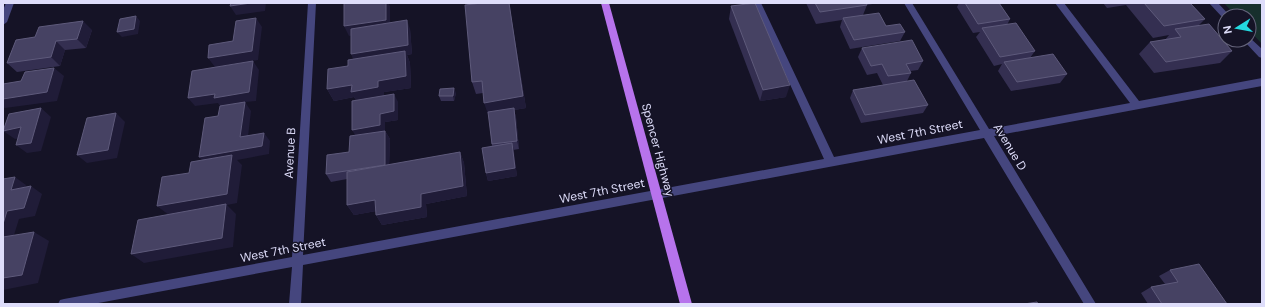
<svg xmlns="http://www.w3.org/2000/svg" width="1265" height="307" font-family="'DM Sans',sans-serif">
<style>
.green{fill:#172f2d}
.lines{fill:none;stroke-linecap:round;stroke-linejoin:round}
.minor{fill:#45467e;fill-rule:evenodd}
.major{fill:#b773ec;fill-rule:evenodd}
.wall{fill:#342f51}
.shaded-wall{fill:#201c38}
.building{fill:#464263;stroke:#5e5a7b}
.labels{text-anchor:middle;stroke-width:3;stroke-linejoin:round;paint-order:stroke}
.street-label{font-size:12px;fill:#deddfa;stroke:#151326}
</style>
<rect width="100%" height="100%" fill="#151326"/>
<polygon class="green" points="1224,3 1262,3 1262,44 1249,30 1249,16 1236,16"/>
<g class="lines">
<g class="minor">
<polygon points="6,3 14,3 7,22 3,25 3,10"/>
<polygon points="308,3 316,3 303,255 824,159 753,3 761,3 834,157 980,130 904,3 912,3 989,129 1130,103 1055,3 1064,3 1139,101 1262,78 1262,86 994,136 1096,304 1084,304 984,138 303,265 301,304 289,304 292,267 93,304 58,304 60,300 64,299 292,257"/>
<polygon points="1209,3 1218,3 1230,16 1225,16 1225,19 1223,18"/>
<polygon points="1249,37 1262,49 1262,58 1259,57 1245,42 1244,40 1249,40"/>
</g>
<polygon class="major" points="601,3 609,3 692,304 680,304"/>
</g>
<g class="wall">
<polygon points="467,3 509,3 526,108 514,110 516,117 519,149 513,150 517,176 488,181 486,173 492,147 489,114 488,114 483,93 476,94 472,82"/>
<polygon points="806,3 878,3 867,5 863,15 886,26 905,32 900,41 850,49 840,27 842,20 816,24"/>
<polygon points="959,3 999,3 1010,19 1007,25 1035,51 1030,58 1067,74 1060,83 1011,91 998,71 1002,64 994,66 976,37 980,32 973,33 957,7"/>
<polygon points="1103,3 1190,3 1205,19 1198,26 1232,51 1220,63 1154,73 1139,54 1150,42 1165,40 1169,35 1153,38 1126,5 1107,8"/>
<polygon points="390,6 390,23 410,29 412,54 407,55 410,63 411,88 384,92 384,95 398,102 398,120 385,122 385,131 390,139 389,165 460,152 464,163 467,196 426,204 427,217 382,225 376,215 376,211 354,215 347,205 347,179 331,182 326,174 349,152 355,135 356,100 354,97 334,101 327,89 353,59 351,35 349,36"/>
<polygon points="731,6 786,97 760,101 729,19"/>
<polygon points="92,30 86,48 65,50 60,66 17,72 7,63 16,40"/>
<polygon points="862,48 923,61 918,70 910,71 911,73 907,81 928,105 923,113 861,123 850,98 853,90 883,85 877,73 867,75 858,57"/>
<polygon points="456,93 454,101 441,101 439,96"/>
<polygon points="1170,270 1227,304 1148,304 1141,293 1151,287 1165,284 1159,276"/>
</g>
<g class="shaded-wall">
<polygon points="251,3 266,3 265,11 236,15 230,6"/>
<polygon points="386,3 388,3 390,6 390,29 349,36 344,26"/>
<polygon points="509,3 526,108 514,110 516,117 519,149 517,141 514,110 488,114 484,103"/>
<polygon points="136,16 140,21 138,34 122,37 117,32"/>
<polygon points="256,18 262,27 258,60 215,67 208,58 252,51"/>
<polygon points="407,20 410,29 412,54 407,55 410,63 411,88 384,92 384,99 358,103 354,97 334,101 327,89 355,63 351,54"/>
<polygon points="83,21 92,30 86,48 77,39"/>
<polygon points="56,41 65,50 60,66 51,57"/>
<polygon points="253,61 259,70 256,101 245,102 251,111 247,145 240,137 218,103 195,106 188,98"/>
<polygon points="54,68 64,76 57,101 5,108 3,107 3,99"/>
<polygon points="790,85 786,97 760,101 763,90"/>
<polygon points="454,88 456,93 454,101 453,96"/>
<polygon points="394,94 398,102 398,120 385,122 385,133 357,138 352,130 380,114"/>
<polygon points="41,108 51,117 41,151 27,153 16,145"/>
<polygon points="116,113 125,122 117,158 87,163 77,155"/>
<polygon points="21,127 32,136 15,139 3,131"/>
<polygon points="385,131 390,139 389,173 385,165"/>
<polygon points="264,133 270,141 269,154 237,160 242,165 237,203 227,205 236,214 233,247 144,263 131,254 169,215 157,206 207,165 199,157"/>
<polygon points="512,143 514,151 517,176 488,181 486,173"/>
<polygon points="460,152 464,163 467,196 426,204 427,217 382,225 376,215 421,194"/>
<polygon points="15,177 26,185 22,197 11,190"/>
<polygon points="31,186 42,194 35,216 19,219 14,235 3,237 3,224 7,211"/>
<polygon points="375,200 382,210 354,215 347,205"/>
<polygon points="34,232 49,241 38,283 3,290 3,278"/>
</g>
<g class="building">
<polygon points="231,3 251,3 230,6"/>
<polygon points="344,3 386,3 386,20 344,26"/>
<polygon points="482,3 509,3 523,96 484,103 482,81 472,82 465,5"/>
<polygon points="755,3 790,85 763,90 731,6"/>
<polygon points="815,3 866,3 867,5 820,12"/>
<polygon points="965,3 999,3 1010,19 978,24"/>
<polygon points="1144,3 1190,3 1205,19 1164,26"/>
<polygon points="879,13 886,26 900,24 905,32 854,40 843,18"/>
<polygon points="136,16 134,29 117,32 120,19"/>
<polygon points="256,18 252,51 208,58 209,45 233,41 236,21"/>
<polygon points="407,20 408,45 351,54 351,29"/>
<polygon points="83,21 77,39 56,41 51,57 7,63 16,40 35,37 39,27"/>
<polygon points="1016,23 1035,51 1000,57 982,28"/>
<polygon points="1209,24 1232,51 1166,62 1150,42 1181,37 1175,29"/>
<polygon points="912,40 923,61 906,64 911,73 888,76 882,64 871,66 862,48"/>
<polygon points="405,51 406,76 378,81 378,87 351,92 352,85 327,89 328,69 348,66 348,60"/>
<polygon points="1053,54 1067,74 1017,82 1004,62"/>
<polygon points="253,61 249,92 214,98 215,94 188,98 192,71"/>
<polygon points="54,68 47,92 3,99 3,84 21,81 25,72"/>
<polygon points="914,80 928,105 865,115 853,90"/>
<polygon points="454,88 453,96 439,96 440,89"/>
<polygon points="394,94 394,111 380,114 380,125 352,130 352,101"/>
<polygon points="245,102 240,137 264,133 262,146 199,157 205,118 218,116 220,106"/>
<polygon points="41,108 31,143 16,145 21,127 3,131 9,114"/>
<polygon points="514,108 517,141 492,144 488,112"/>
<polygon points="116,113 108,150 77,155 87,118"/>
<polygon points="385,131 385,165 326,174 327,155 349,152 350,136"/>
<polygon points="512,143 515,168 486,173 482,148"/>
<polygon points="460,152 463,186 421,194 421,207 376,215 375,200 347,205 347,172"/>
<polygon points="232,155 227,194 157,206 162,177 189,173 191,162"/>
<polygon points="15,177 11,190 31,186 24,208 7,211 3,224 3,179"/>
<polygon points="226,204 222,238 131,254 138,220"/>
<polygon points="34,232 22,275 3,278 3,237"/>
<polygon points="1199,264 1227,304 1162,304 1151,287 1178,282 1170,270"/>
<polygon points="1037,302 1038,304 1024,304"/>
</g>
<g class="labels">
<g class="street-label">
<text transform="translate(920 132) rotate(-11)" y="4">West 7th Street</text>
<text transform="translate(1010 147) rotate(59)" y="4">Avenue D</text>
<text transform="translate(658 150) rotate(75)" y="4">Spencer Highway</text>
<text transform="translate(290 153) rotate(-87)" y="4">Avenue B</text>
<text transform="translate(602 191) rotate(-11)" y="4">West 7th Street</text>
<text transform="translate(283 250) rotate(-11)" y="4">West 7th Street</text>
</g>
</g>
<rect width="1265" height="307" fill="none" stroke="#deddfa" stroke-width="8"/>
<g transform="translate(1237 28) rotate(259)"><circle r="19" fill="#151326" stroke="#65647b"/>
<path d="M0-3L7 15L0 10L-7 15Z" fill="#23d9e0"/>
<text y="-6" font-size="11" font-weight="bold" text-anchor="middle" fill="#deddfa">N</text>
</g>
</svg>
